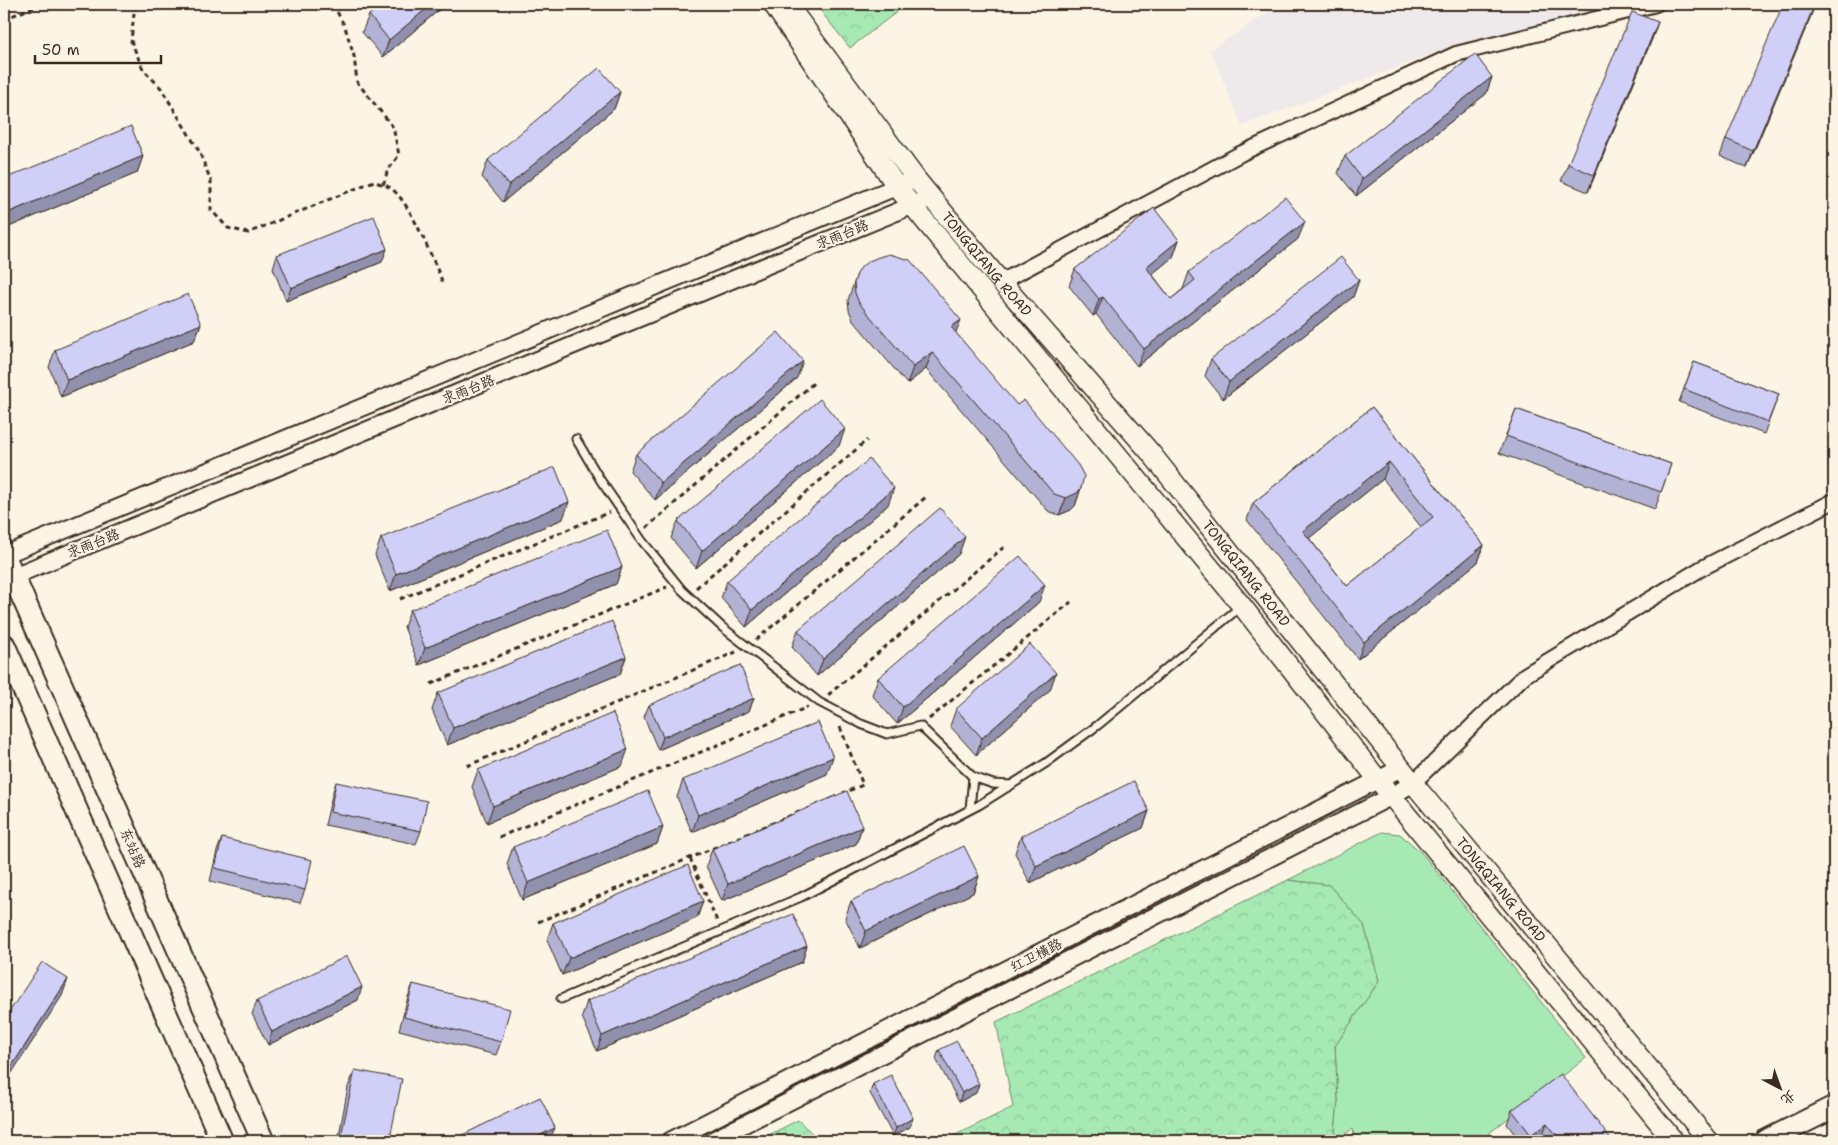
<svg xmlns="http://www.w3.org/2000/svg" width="1838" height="1145" font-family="'Shantell Sans','LXGW WenKai TC',sans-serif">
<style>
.built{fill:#eeeaeb}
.grass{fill:#a6e9b3;stroke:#708a68}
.forest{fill:url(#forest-crowns);stroke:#708a68}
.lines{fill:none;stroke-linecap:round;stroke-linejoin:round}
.service-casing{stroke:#3b2a1e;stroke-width:11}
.minor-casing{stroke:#3b2a1e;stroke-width:18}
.tertiary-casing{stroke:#3b2a1e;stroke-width:20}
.secondary-casing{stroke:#3b2a1e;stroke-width:22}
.primary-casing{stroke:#3b2a1e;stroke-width:25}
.path{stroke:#3b2a1e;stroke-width:3;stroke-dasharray:5 4;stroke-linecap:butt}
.service{stroke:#fcf5e5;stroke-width:7}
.minor{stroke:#fcf5e5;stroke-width:14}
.tertiary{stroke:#fcf5e5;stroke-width:16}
.secondary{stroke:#fcf5e5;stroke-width:19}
.primary{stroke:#fcf5e5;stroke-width:21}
.wall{fill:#b2b2d5;stroke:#3b2a1e;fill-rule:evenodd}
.shaded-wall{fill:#9191ae;stroke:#3b2a1e}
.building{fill:#cfcff8;stroke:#3b2a1e;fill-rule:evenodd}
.labels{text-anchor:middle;stroke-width:4.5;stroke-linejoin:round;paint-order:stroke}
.street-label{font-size:14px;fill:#3b2a1e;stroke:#fcf5e5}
</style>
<defs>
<pattern id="forest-crowns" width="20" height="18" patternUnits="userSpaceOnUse" patternTransform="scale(1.25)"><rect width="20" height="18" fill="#a6e9b3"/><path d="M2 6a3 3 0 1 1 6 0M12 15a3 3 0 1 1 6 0" fill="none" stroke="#90c89a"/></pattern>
</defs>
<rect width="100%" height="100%" fill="#fcf5e5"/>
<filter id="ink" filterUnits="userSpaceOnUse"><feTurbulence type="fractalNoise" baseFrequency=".02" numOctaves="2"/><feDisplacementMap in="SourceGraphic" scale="10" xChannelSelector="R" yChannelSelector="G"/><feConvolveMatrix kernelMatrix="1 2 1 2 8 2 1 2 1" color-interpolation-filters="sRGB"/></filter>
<g filter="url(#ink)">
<polygon class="built" points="1280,4 1627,4 1456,45 1242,126 1210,50 1280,5"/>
<polygon class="grass" points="1382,832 1400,834 1421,852 1586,1058 1479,1141 1355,1141 1353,1129 1334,1140 1338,1101 1335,1046 1379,981 1364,925 1329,885 1288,880"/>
<g class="forest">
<polygon points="815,4 907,4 850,48"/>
<polygon points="1288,880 1329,885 1364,925 1379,981 1335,1046 1338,1101 1334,1140 943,1141 1013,1107 996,1022"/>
<polygon points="798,1120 820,1141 757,1141"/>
</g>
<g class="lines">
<defs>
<g id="service">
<polyline points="576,439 601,481 643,542 682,590 722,627 819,702 861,724 887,734 920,726 973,777 993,784 1011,785"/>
<polyline points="970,809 973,777"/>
<polyline points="561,999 801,897 979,805 1046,763 1098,725 1240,607"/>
</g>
<g id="minor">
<polyline points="1001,282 1242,153 1456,54 1656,4"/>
<polyline points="1413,783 1525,675 1702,568 1834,501"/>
</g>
<g id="tertiary">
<polyline points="4,555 908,182"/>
<polyline points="4,580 923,201"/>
<polyline points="670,1141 1401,768"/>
<polyline points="711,1141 1392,796 1413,783"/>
</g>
<g id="secondary">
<polyline points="773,4 897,187 1242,606 1379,781 1674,1141"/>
<path id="s1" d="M 787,4 L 916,179 L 1001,282 L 1150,452 L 1413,783 L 1709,1141"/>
</g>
<g id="primary">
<polyline points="4,555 263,1141"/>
<polyline points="4,645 222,1141"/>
<polyline points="1766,1141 1834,1107"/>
</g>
</defs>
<use href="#service" class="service-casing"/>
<use href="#minor" class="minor-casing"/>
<use href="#tertiary" class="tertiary-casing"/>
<use href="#secondary" class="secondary-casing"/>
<use href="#primary" class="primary-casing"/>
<g class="path">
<path d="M 135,4 L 131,41 L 143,69 L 161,88 L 199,151 L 211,181 L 211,210 L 228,228 L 248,233 L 374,181 C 379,184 387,185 392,189 C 411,204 433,260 443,283"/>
<polyline points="333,4 345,27 354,56 357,82 393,127 399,155 388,170 383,185"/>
<polyline points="4,19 42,4"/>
<polyline points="646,528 816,381"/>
<polyline points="696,588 867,440"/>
<polyline points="400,599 610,512"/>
<polyline points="756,640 926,497"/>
<polyline points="431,684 667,587"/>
<polyline points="828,695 1004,547"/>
<polyline points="929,719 1071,602"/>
<polyline points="840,727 863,785 843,793"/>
<polyline points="467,766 736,652"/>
<polyline points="499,837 808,707"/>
<polyline points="690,858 717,921"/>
<polyline points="538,922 801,811"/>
</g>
<use href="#service" class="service"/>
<use href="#minor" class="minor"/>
<use href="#tertiary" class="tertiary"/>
<use href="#secondary" class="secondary"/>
<use href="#primary" class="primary"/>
</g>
<g class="wall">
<polygon points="446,4 383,57 362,32 369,15"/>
<polygon points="1815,4 1747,168 1720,156 1726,139"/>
<polygon points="1658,22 1652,39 1588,192 1561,181 1568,164"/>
<polygon points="1492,77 1486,94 1356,196 1338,173 1345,156"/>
<polygon points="620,92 614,109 503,202 482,177 488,160"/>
<polygon points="143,156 137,173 4,229 4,179"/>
<polygon points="1298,239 1137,366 1096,314 1093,316 1069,286 1075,269 1179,240 1173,257 1152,274 1171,299 1183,289 1189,272"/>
<polygon points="277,255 382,262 286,301 273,268"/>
<polygon points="857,274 956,333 1081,488 1075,506 1071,510 1059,515 1048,511 926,369 907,384 853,320 849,310 848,300"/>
<polygon points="1359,280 1353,297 1223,399 1205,376 1211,359"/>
<polygon points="201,324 194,341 61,397 49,367 55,350"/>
<polygon points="1834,357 1834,376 1828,374"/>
<polygon points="1694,362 1779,394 1764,434 1679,402"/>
<polygon points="797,378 655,500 630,471 636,454"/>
<path d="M 1372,407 L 1484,545 L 1478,562 L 1358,659 L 1247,520 L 1253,503 ZM 1383,479 L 1421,527 L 1347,586 L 1309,538 Z"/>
<polygon points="1516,409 1671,464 1655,509 1499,453"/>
<polygon points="839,446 696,568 671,538 678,521"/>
<polygon points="888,505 746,627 721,598 727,581"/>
<polygon points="563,519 390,591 375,555 381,538"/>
<polygon points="959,554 817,676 792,647 798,630"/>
<polygon points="622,567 616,584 419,665 404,627 410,610"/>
<polygon points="1039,602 897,724 872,695 878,678"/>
<polygon points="626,657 620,674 447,745 432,710 438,693"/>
<polygon points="1050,690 976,755 950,726 956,709"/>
<polygon points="754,698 749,711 658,750 644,717 649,705"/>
<polygon points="622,766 487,823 472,787 478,770"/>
<polygon points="827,774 692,832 677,797 683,780"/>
<polygon points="336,782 421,831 416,844 325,825 332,795"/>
<polygon points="1149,811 1143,828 1030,883 1015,853 1021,836"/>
<polygon points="663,827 657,844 522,900 507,864 513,847"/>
<polygon points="862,827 856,844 722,901 706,866 712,849"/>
<polygon points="222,838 305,890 300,903 210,881 217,851"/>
<polygon points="979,876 973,893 860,948 845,918 851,901"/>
<polygon points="703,901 697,918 562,975 547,940 553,923"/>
<polygon points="807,946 802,962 597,1051 582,1017 587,1001"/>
<polygon points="413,984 501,1042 496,1055 399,1030 408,997"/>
<polygon points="358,1000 268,1045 252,1014 257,1001"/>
<polygon points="939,1050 976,1093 959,1102 936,1059"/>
<polygon points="355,1070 390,1138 404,1141 338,1141 348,1087"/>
<polygon points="873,1084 910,1127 893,1136 870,1093"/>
<polygon points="1512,1110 1612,1141 1545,1141 1542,1137 1536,1141 1520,1141 1507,1124"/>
</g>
<g class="shaded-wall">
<polygon points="432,4 446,4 383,57 389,40"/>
<polygon points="1815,4 1811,16 1747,168 1753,151"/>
<polygon points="1658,22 1652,39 1588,192 1594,175"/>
<polygon points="1492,77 1486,94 1356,196 1362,179"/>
<polygon points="620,92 614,109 503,202 509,185"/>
<polygon points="143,156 137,173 4,229 10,212"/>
<polygon points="1305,222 1298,239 1137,366 1144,349"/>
<polygon points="1179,240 1173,257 1140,284 1146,267"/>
<polygon points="387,249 382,262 286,301 291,288"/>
<polygon points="1359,280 1353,297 1223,399 1229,382"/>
<polygon points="1103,297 1096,314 1093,316 1099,299"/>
<polygon points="961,320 954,337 951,327"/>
<polygon points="201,324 194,341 61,397 67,380"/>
<polygon points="932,352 926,369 907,384 913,367"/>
<polygon points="803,361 797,378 655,500 661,483"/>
<polygon points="845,429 839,446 696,568 702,551"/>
<polygon points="1389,462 1383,479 1297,548 1303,531"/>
<polygon points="894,488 888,505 746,627 752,610"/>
<polygon points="1081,488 1075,506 1071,510 1059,515 1066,498"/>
<polygon points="569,502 563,519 390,591 396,574"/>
<polygon points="965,537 959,554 817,676 823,659"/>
<polygon points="1484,545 1478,562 1358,659 1364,642"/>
<polygon points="622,567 616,584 419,665 425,648"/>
<polygon points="1045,585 1039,602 897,724 903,707"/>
<polygon points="626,657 620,674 447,745 453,728"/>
<polygon points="1056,673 1050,690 976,755 982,738"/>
<polygon points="754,698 749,711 658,750 663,737"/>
<polygon points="628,749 622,766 487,823 493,806"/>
<polygon points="833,757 827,774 692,832 698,815"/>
<polygon points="1149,811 1143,828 1030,883 1036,866"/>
<polygon points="663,827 657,844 522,900 528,883"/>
<polygon points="862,827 856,844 722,901 728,884"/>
<polygon points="979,876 973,893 860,948 866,931"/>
<polygon points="703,901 697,918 562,975 569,958"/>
<polygon points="807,946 802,962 597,1051 602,1036"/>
<polygon points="68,979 62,996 4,1085 4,1078"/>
<polygon points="362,987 358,1000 268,1045 272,1032"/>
<polygon points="979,1084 976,1093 959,1102 962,1093"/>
<polygon points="913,1118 910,1127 893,1136 896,1128"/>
<polygon points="1547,1123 1542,1137 1536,1141 1529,1141 1531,1135"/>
<polygon points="555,1128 549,1141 528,1141"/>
</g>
<g class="building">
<polygon points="382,4 432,4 389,40 369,15"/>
<polygon points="1783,4 1815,4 1753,151 1726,139"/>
<polygon points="1632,12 1658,22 1594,175 1568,164"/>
<polygon points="1475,54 1492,77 1362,179 1345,156"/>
<polygon points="599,68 620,92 509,185 488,160"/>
<polygon points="131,126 143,156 10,212 4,197 4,179"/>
<polygon points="1285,197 1305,222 1144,349 1103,297 1099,299 1075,269 1154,208 1179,240 1146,267 1171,299 1195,280 1189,272"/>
<polygon points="374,216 387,249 291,288 277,255"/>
<polygon points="889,254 910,260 961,320 951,327 1017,405 1024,400 1078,465 1084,476 1081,488 1077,493 1066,498 1054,494 932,352 913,367 859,303 855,293 854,283 857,274 862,266 869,261 879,257"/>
<polygon points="1341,257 1359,280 1229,382 1211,359"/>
<polygon points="188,294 201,324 67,380 55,350"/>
<polygon points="778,332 803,361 661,483 636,454"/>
<polygon points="1694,362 1779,394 1768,422 1684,389"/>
<polygon points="820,399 845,429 702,551 678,521"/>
<path d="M 1372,407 L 1484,545 L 1364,642 L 1253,503 ZM 1389,462 L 1433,517 L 1347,586 L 1303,531 Z"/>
<polygon points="1516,409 1671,464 1661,492 1506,436"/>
<polygon points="869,459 894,488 752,610 727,581"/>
<polygon points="555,467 569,502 396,574 381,538"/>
<polygon points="940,508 965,537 823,659 798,630"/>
<polygon points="607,530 622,567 425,648 410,610"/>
<polygon points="1020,556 1045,585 903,707 878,678"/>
<polygon points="612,621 626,657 453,728 438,693"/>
<polygon points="1030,644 1056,673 982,738 956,709"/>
<polygon points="740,665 754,698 663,737 649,705"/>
<polygon points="613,713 628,749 493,806 478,770"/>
<polygon points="818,722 833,757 698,815 683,780"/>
<polygon points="1134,781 1149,811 1036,866 1021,836"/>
<polygon points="336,782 427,801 421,831 330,812"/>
<polygon points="648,791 663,827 528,883 513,847"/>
<polygon points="847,791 862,827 728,884 712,849"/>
<polygon points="222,838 312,860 305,890 215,868"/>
<polygon points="964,846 979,876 866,931 851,901"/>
<polygon points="688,865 703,901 569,958 553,923"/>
<polygon points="793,914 807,946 602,1036 587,1001"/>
<polygon points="347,956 362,987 272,1032 257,1001"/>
<polygon points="42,962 68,979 4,1078 4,1020"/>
<polygon points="413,984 510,1009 501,1042 404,1017"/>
<polygon points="957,1041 979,1084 962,1093 939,1050"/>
<polygon points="355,1070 402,1079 390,1138 404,1141 340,1141"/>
<polygon points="1561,1074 1612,1141 1561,1141 1547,1123 1531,1135 1512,1110"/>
<polygon points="891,1075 913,1118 896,1128 873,1084"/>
<polygon points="540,1097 555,1128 528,1141 450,1141"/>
</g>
</g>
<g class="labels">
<g class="street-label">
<text transform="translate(842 234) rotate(-22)" y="5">求雨台路</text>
<text dy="5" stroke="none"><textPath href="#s1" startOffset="328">TONGQIANG ROAD</textPath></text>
<text transform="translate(468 389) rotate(-22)" y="5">求雨台路</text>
<text transform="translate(93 543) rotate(-22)" y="5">求雨台路</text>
<text dy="5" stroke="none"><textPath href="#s1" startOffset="732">TONGQIANG ROAD</textPath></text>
<text transform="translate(133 848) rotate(66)" y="5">东站路</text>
<text dy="5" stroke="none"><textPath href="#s1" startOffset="1138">TONGQIANG ROAD</textPath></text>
<text transform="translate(1036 955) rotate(-27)" y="5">红卫横路</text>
</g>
</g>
<rect width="1838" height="1145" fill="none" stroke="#fcf5e5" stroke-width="20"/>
<rect x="10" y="10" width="1818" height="1125" fill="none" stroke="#3b2a1e" stroke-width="2" filter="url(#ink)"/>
<g transform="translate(1780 1088) rotate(139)" stroke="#fcf5e5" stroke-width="4" paint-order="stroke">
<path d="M0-4L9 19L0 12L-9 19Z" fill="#3b2a1e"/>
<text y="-8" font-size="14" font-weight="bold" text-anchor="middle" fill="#3b2a1e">北</text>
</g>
<path d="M35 55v8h126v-8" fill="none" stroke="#3b2a1e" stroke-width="2.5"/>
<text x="42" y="55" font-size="15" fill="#3b2a1e" stroke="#fcf5e5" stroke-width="4" paint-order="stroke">50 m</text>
</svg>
